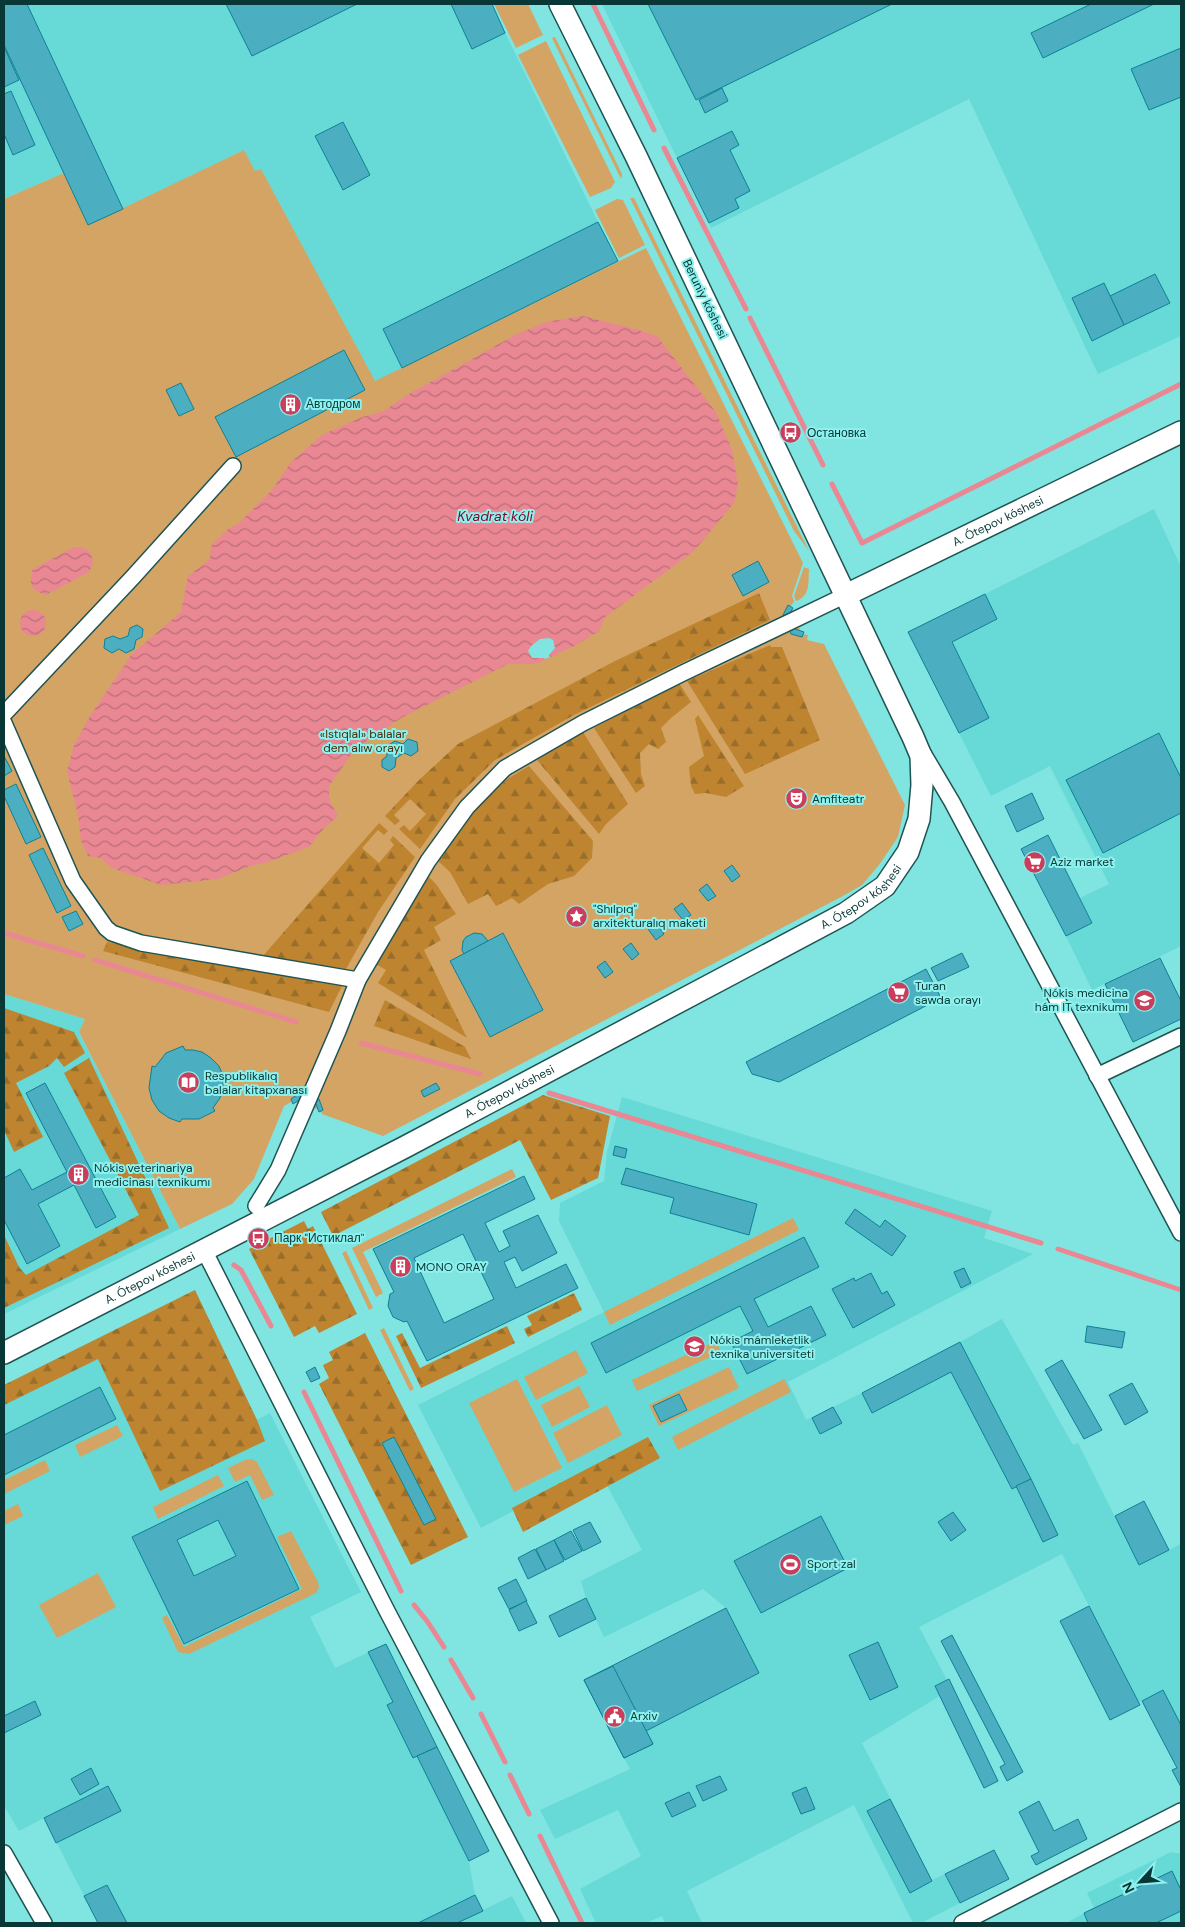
<svg xmlns="http://www.w3.org/2000/svg" width="1185" height="1927" font-family="'DM Sans',sans-serif">
<style>
.built{fill:#67d9d6}
.green{fill:#d4a464}
.forest{fill:url(#forest-firs)}
.water{fill:url(#water-waves)}
.pier{fill:#80e4e1}
.lines{fill:none;stroke-linecap:round;stroke-linejoin:round}
.stream{stroke:#e98793;stroke-width:5}
.building{fill:#4caec1;stroke:#0c8194;fill-rule:evenodd}
.street-casing{stroke:#1e5453;stroke-width:18}
.secondary-casing{stroke:#1e5453;stroke-width:24}
.street{stroke:#fff;stroke-width:15}
.secondary{stroke:#fff;stroke-width:21}
.labels{text-anchor:middle;stroke-width:4;stroke-linejoin:round;paint-order:stroke}
.street-label{font-size:12px;fill:#093736;stroke:#8df1ee}
.poi-label{font-size:12px;fill:#093736;stroke:#8df1ee;text-anchor:start}
.park-label{font-size:12px;fill:#472f0b;stroke:#8df1ee}
.water-label{font-size:14px;font-style:italic;fill:#82092e;stroke:#8df1ee}
</style>
<defs>
<pattern id="forest-firs" width="22" height="20" patternUnits="userSpaceOnUse" patternTransform="scale(1.25)"><rect width="22" height="20" fill="#be8430"/><path d="M5 1l3.5 6h-7zM16 11l3.5 6h-7z" fill="#996d2a"/></pattern>
<pattern id="water-waves" width="16" height="10" patternUnits="userSpaceOnUse" patternTransform="scale(1.25)"><rect width="16" height="10" fill="#e98793"/><path d="M0 5q4-4 8 0t8 0" fill="none" stroke="#bb6f79"/></pattern>
</defs>
<rect width="100%" height="100%" fill="#80e4e1"/>
<g class="built">
<polygon points="27,4 491,4 598,222 383,329 402,368 375,382 261,169 255,172 244,150 123,209"/>
<polygon points="602,4 1181,4 1181,336 1098,374 969,99 711,228"/>
<polygon points="4,45 64,173 4,199"/>
<polygon points="1154,509 1181,567 1181,946 1092,990 1066,936 1092,923 1080,898 1109,884 1050,766 991,796 959,733 989,718 952,642 997,619 985,594"/>
<polygon points="4,994 85,1019 79,1033 180,1229 4,1314"/>
<polygon points="622,1097 992,1211 984,1238 1033,1254 788,1382 806,1420 862,1393 960,1342 1002,1319 1073,1445 1078,1443 1139,1565 1181,1544 1181,1725 1163,1690 1139,1702 1062,1554 919,1627 947,1680 935,1686 940,1696 862,1743 932,1880 945,1874 960,1903 921,1923 913,1923 854,1805 687,1891 702,1923 665,1923 662,1916 646,1923 596,1923 580,1889 641,1856 618,1810 555,1839 540,1810 630,1769 624,1758 652,1744 646,1731 759,1673 726,1608 703,1589 604,1637 586,1598 581,1581 642,1550 597,1467 481,1528 418,1405 604,1312 559,1221 560,1203 604,1181 607,1152"/>
<polygon points="195,1290 257,1420 270,1413 361,1592 310,1617 335,1668 386,1644 489,1851 469,1861 475,1895 483,1910 512,1896 526,1923 98,1923 44,1818 19,1831 4,1806 4,1385"/>
<polygon points="1171,1852 1181,1854 1181,1923 1066,1923 1094,1908 1087,1893"/>
</g>
<g class="green">
<polygon points="494,4 528,4 543,35 516,48"/>
<polygon points="555,37 622,174 621,179 552,38"/>
<polygon points="546,41 615,182 611,188 590,197 518,55"/>
<polygon points="244,150 255,171 261,169 375,381 646,248 803,563 792,596 794,601 790,608 802,634 808,635 807,640 824,644 905,805 898,837 879,865 862,885 841,897 383,1136 322,1114 320,1110 293,1101 284,1106 254,1179 232,1204 180,1229 79,1032 85,1019 4,994 4,199 64,173 88,225"/>
<polygon points="634,198 635,200 809,551 794,531 630,198"/>
<polygon points="617,199 623,200 645,245 619,258 595,210"/>
<path d="M 804,567 L 809,569 C 808,582 811,596 796,601 L 794,596 Z"/>
<polygon points="512,1169 516,1177 363,1252 383,1293 376,1297 352,1248"/>
<polygon points="793,1218 799,1230 610,1325 604,1312"/>
<polygon points="346,1251 373,1308 369,1310 342,1253"/>
<polygon points="384,1328 414,1389 410,1391 380,1330"/>
<polygon points="716,1341 721,1352 637,1391 632,1380"/>
<polygon points="576,1350 588,1373 536,1400 524,1377"/>
<polygon points="729,1367 739,1388 659,1426 649,1405"/>
<polygon points="517,1379 562,1468 514,1492 469,1403"/>
<polygon points="784,1379 791,1392 678,1450 672,1437"/>
<polygon points="579,1386 590,1407 552,1427 541,1405"/>
<polygon points="607,1405 622,1435 568,1463 553,1433"/>
<polygon points="117,1425 123,1436 80,1457 75,1445"/>
<polygon points="252,1459 257,1462 274,1495 262,1500 250,1475 235,1482 228,1468 245,1460"/>
<polygon points="45,1460 50,1471 4,1494 4,1480"/>
<polygon points="218,1475 224,1486 158,1519 153,1507"/>
<polygon points="18,1504 23,1516 4,1525 4,1511"/>
<polygon points="291,1531 318,1582 319,1587 316,1593 189,1654 178,1652 162,1618 167,1615 184,1647 302,1589 277,1537"/>
<polygon points="98,1573 116,1607 57,1638 39,1605"/>
</g>
<g class="forest">
<polygon points="759,593 770,620 574,715 495,760 455,799 420,849 399,829 404,825 410,831 426,814 410,799 394,815 400,821 395,825 385,816 419,780 458,744 615,661"/>
<polygon points="770,645 771,647 782,647 820,740 745,774 687,681"/>
<polygon points="679,683 691,702 671,718 661,728 666,742 658,749 649,744 640,753 641,774 645,786 636,793 594,728"/>
<polygon points="698,715 744,786 726,797 706,793 695,794 691,786 689,767 704,756 695,719"/>
<polygon points="583,732 628,804 606,824 599,834 537,760"/>
<polygon points="529,766 593,841 592,858 574,876 548,884 519,904 512,898 496,906 488,894 468,904 450,872 438,861 471,815 507,779"/>
<polygon points="379,823 388,831 384,835 378,830 362,848 379,863 394,845 390,840 393,836 415,857 378,912 346,969 262,957"/>
<polygon points="429,877 436,884 456,914 434,927 441,940 424,950 467,1038 378,983 386,970 376,964"/>
<polygon points="107,942 342,986 329,1012 103,951"/>
<polygon points="385,1000 465,1047 471,1059 374,1026"/>
<polygon points="4,1008 74,1032 85,1053 64,1067 57,1058 49,1066 16,1083 43,1137 14,1152 4,1130"/>
<polygon points="89,1058 169,1228 4,1308 4,1235 19,1267 26,1275 139,1215 64,1073"/>
<polygon points="543,1095 610,1116 598,1178 551,1200 520,1140 333,1236 321,1212"/>
<polygon points="304,1221 308,1229 313,1226 357,1314 319,1333 315,1326 294,1337 249,1249"/>
<polygon points="195,1290 257,1420 265,1441 160,1491 98,1359 4,1405 4,1385"/>
<polygon points="574,1293 582,1310 528,1337 524,1329 532,1325 527,1316"/>
<polygon points="507,1326 515,1343 421,1388 396,1336 402,1333 420,1368"/>
<polygon points="365,1333 468,1537 411,1565 319,1384 329,1378 323,1365 333,1360 329,1352"/>
<polygon points="648,1437 660,1458 523,1532 512,1508"/>
</g>
<g class="water">
<polygon points="583,316 635,329 657,336 716,412 732,450 738,485 734,503 694,551 605,617 599,631 578,644 536,664 508,664 401,718 355,749 329,786 329,799 338,816 324,828 309,847 265,863 250,866 218,879 161,885 112,868 101,858 88,856 81,841 78,815 67,772 74,745 90,716 132,654 181,612 188,576 210,559 211,546 229,528 238,524 272,490 291,462 322,435 362,417 384,411 407,395 515,335 546,322"/>
<path d="M 74,547 L 84,548 L 91,554 L 93,563 L 89,572 L 46,595 C 31,590 28,584 33,569 Z"/>
<circle cx="33" cy="623" r="13"/>
</g>
<polygon class="pier" points="549,638 553,640 555,648 549,655 550,657 545,659 544,658 532,658 528,651 531,646 540,639"/>
<g class="lines">
<g class="stream">
<polyline points="593,4 654,130"/>
<polyline points="664,148 746,309"/>
<polyline points="750,318 823,465"/>
<polyline points="832,484 862,543 1181,384"/>
<polyline points="4,933 83,956"/>
<polyline points="95,960 296,1022"/>
<polyline points="361,1043 480,1074"/>
<polyline points="549,1093 1041,1243"/>
<polyline points="1058,1249 1181,1290"/>
<polyline points="234,1265 241,1270 271,1326"/>
<polyline points="304,1392 401,1591"/>
<polyline points="414,1605 427,1621 444,1647"/>
<polyline points="451,1660 473,1698"/>
<polyline points="481,1714 505,1762"/>
<polyline points="510,1775 529,1814"/>
<polyline points="540,1836 582,1923"/>
</g>
</g>
<g class="building">
<polygon points="4,4 27,4 123,209 88,225 4,45"/>
<polygon points="226,4 357,4 252,56"/>
<polygon points="451,4 492,4 505,33 472,49"/>
<polygon points="648,4 892,4 696,100"/>
<polygon points="1091,4 1154,4 1043,58 1031,33"/>
<polygon points="4,47 19,80 4,87"/>
<polygon points="1181,48 1181,97 1149,110 1131,69"/>
<polygon points="722,88 728,101 705,113 699,100"/>
<polygon points="11,91 35,145 13,155 4,134 4,94"/>
<polygon points="343,122 370,175 343,190 315,136"/>
<polygon points="732,131 739,145 730,150 750,191 735,199 739,208 709,223 677,158"/>
<polygon points="598,222 618,261 402,368 383,329"/>
<polygon points="1155,274 1170,303 1124,325 1110,296"/>
<polygon points="1104,283 1124,325 1092,341 1072,298"/>
<polygon points="344,350 365,390 236,457 215,417"/>
<polygon points="181,383 194,409 179,416 166,390"/>
<polygon points="758,561 769,582 743,596 732,575"/>
<polygon points="985,594 997,619 952,642 989,718 959,733 908,632"/>
<polygon points="788,605 793,608 789,615 795,629 804,632 802,637 791,634 785,620 783,615"/>
<polygon points="137,625 143,629 142,637 136,640 134,649 126,653 119,649 112,653 104,648 105,639 113,636 120,639 128,636 130,628"/>
<polygon points="1159,733 1181,778 1181,813 1103,853 1066,780"/>
<polygon points="408,739 417,742 418,751 411,756 404,753 396,758 395,767 389,771 382,767 382,760 387,756 387,746 395,741 403,744"/>
<polygon points="4,756 12,771 4,776"/>
<polygon points="16,784 41,837 26,844 4,796 4,790"/>
<polygon points="1032,793 1044,819 1017,832 1005,806"/>
<polygon points="1048,835 1092,923 1066,936 1021,849"/>
<polygon points="43,848 71,906 57,913 29,855"/>
<polygon points="732,865 740,876 732,882 724,871"/>
<polygon points="707,884 716,896 708,901 699,890"/>
<polygon points="682,903 691,915 683,920 674,909"/>
<polygon points="76,911 83,924 69,931 62,917"/>
<polygon points="656,923 664,934 656,940 648,929"/>
<polygon points="474,933 482,934 488,941 464,954 462,950 463,941 466,937"/>
<polygon points="503,933 543,1010 490,1037 450,961"/>
<polygon points="631,943 639,954 632,960 623,949"/>
<polygon points="962,953 969,967 938,981 931,968"/>
<polygon points="1160,958 1181,1001 1181,1019 1133,1042 1105,984"/>
<polygon points="605,961 613,972 605,978 597,967"/>
<polygon points="926,969 941,998 779,1082 752,1074 746,1062"/>
<polygon points="183,1046 185,1050 193,1050 202,1052 211,1058 219,1066 223,1076 223,1087 220,1098 213,1108 215,1111 199,1119 182,1119 180,1122 169,1118 159,1111 152,1100 149,1088 152,1066 155,1067 166,1053"/>
<polygon points="45,1083 116,1217 96,1228 74,1185 38,1204 60,1246 27,1264 4,1220 4,1178 20,1169 32,1190 67,1172 26,1093"/>
<polygon points="436,1083 440,1089 424,1097 421,1091"/>
<polygon points="300,1093 319,1099 323,1110 319,1112 316,1104 301,1099 293,1104 291,1099"/>
<polygon points="615,1146 627,1149 625,1158 613,1155"/>
<polygon points="626,1168 757,1204 749,1235 670,1213 674,1198 621,1184"/>
<path d="M 524,1176 L 535,1199 L 485,1223 L 499,1252 L 510,1246 L 503,1231 L 538,1215 L 557,1253 L 522,1271 L 515,1257 L 504,1262 L 516,1288 L 566,1264 L 578,1288 L 427,1361 L 407,1321 L 404,1322 L 393,1317 L 388,1306 L 390,1294 L 394,1292 L 373,1249 ZM 463,1234 L 494,1299 L 444,1323 L 414,1258 Z"/>
<polygon points="855,1209 880,1227 885,1220 906,1236 892,1256 845,1223"/>
<polygon points="804,1237 819,1267 754,1299 768,1327 811,1306 826,1335 747,1374 731,1342 753,1331 740,1306 606,1373 591,1343"/>
<polygon points="964,1268 971,1283 961,1288 954,1272"/>
<polygon points="871,1273 882,1294 887,1291 895,1305 853,1328 832,1289 854,1278 855,1281"/>
<polygon points="1087,1326 1125,1332 1122,1348 1085,1342"/>
<polygon points="960,1342 1031,1479 1012,1489 951,1372 872,1413 862,1393"/>
<polygon points="1062,1360 1102,1430 1084,1439 1045,1370"/>
<polygon points="315,1367 320,1378 311,1382 306,1372"/>
<polygon points="1132,1383 1148,1412 1125,1425 1109,1395"/>
<polygon points="100,1387 116,1419 4,1475 4,1435"/>
<polygon points="679,1394 687,1410 661,1422 653,1406"/>
<polygon points="833,1407 842,1423 820,1434 812,1418"/>
<polygon points="394,1437 436,1519 424,1525 382,1443"/>
<polygon points="1031,1479 1058,1535 1043,1542 1016,1486"/>
<path d="M 247,1481 L 299,1589 L 184,1644 L 132,1537 ZM 218,1520 L 236,1556 L 194,1576 L 177,1540 Z"/>
<polygon points="1144,1501 1169,1550 1139,1565 1115,1516"/>
<polygon points="953,1512 966,1530 951,1541 938,1522"/>
<polygon points="821,1516 848,1568 761,1613 734,1561"/>
<polygon points="590,1522 601,1542 583,1551 573,1530"/>
<polygon points="571,1531 582,1551 565,1560 554,1540"/>
<polygon points="554,1540 564,1561 546,1570 536,1549"/>
<polygon points="535,1549 546,1570 528,1579 518,1558"/>
<polygon points="516,1579 527,1601 509,1609 498,1588"/>
<polygon points="586,1598 596,1619 559,1637 549,1616"/>
<polygon points="526,1601 537,1623 519,1631 509,1610"/>
<polygon points="1089,1606 1140,1705 1110,1720 1060,1621"/>
<polygon points="726,1608 759,1673 646,1731 653,1744 624,1758 584,1680"/>
<polygon points="952,1635 1023,1772 1007,1781 1000,1767 1005,1764 941,1641"/>
<polygon points="878,1642 898,1687 870,1700 849,1655"/>
<polygon points="386,1644 437,1747 413,1758 387,1705 393,1702 368,1652"/>
<polygon points="613,1666 653,1744 624,1758 584,1680"/>
<polygon points="949,1679 998,1781 984,1788 935,1686"/>
<polygon points="1163,1690 1181,1725 1181,1787 1172,1770 1177,1768 1142,1701"/>
<polygon points="35,1701 41,1715 4,1733 4,1716"/>
<polygon points="437,1747 489,1851 469,1861 417,1756"/>
<polygon points="91,1768 99,1784 80,1795 71,1779"/>
<polygon points="720,1776 727,1790 703,1801 696,1786"/>
<polygon points="108,1786 121,1811 56,1843 44,1818"/>
<polygon points="806,1787 815,1809 801,1814 792,1793"/>
<polygon points="689,1792 696,1806 672,1817 665,1803"/>
<polygon points="890,1799 932,1881 910,1893 867,1811"/>
<polygon points="1039,1801 1054,1831 1078,1819 1087,1839 1036,1865 1031,1856 1039,1852 1019,1812"/>
<polygon points="994,1850 1009,1879 960,1903 945,1874"/>
<polygon points="1172,1871 1181,1890 1181,1911 1156,1923 1088,1923 1084,1913"/>
<polygon points="107,1885 127,1923 98,1923 84,1896"/>
<polygon points="475,1895 483,1911 457,1923 418,1923"/>
</g>
<g class="lines">
<defs>
<g id="street">
<polyline points="4,714 133,577 233,466"/>
<polyline points="4,723 73,881 106,928 112,933 141,943 358,980"/>
<polyline points="920,748 952,802 1181,1233"/>
<polyline points="1097,1076 1181,1036"/>
<polyline points="256,1206 278,1170 338,1031 358,980 428,861 467,807 505,768 583,723 683,673 846,595"/>
<polyline points="204,1250 387,1611 551,1923"/>
<polyline points="4,1853 44,1923"/>
<polyline points="962,1923 1181,1811"/>
</g>
<g id="secondary">
<path id="s1" d="M 846,595 L 1181,432"/>
<path id="s2" d="M 4,1353 L 405,1147 L 846,913 L 885,886 L 908,852 L 919,819 L 922,785 L 921,756 L 913,737 L 636,156 L 560,4"/>
</g>
</defs>
<use href="#street" class="street-casing"/>
<use href="#secondary" class="secondary-casing"/>
<use href="#street" class="street"/>
<use href="#secondary" class="secondary"/>
</g>
<defs>
<symbol id="building-disc" viewBox="-11 -11 22 22"><circle r="9.5" fill="#cc3d5b" stroke="#8df1ee"/><path d="M-4-6H4V6H1V3H-1V6H-4ZM-2.5-4.3h1.7v1.8h-1.7ZM.8-4.3h1.7v1.8H.8ZM-2.5-1h1.7V.8h-1.7ZM.8-1h1.7V.8H.8Z" fill="#fff"/></symbol>
<symbol id="bus-disc" viewBox="-11 -11 22 22"><circle r="9.5" fill="#cc3d5b" stroke="#8df1ee"/><path d="M-5-6H5V4H4V6H2V4H-2V6H-4V4H-5ZM-3.5-4V0h7V-4ZM-3.5 1.2v1.5H-2V1.2ZM2 1.2v1.5H3.5V1.2Z" fill="#fff"/></symbol>
<symbol id="theatre-disc" viewBox="-11 -11 22 22"><circle r="9.5" fill="#cc3d5b" stroke="#8df1ee"/><path d="M-5-5.5Q0-4 5-5.5V0Q5 5 0 6Q-5 5-5 0ZM-3.3-2.5H-1v1.5H-3.3ZM1-2.5H3.3v1.5H1ZM-2.8 1Q0 5.5 2.8 1Z" fill="#fff"/></symbol>
<symbol id="supermarket-disc" viewBox="-11 -11 22 22"><circle r="9.5" fill="#cc3d5b" stroke="#8df1ee"/><path d="M-6-5.5h2.5l.6 2H6L4.5 2H-2.5L-4.4-4H-6ZM-1.5 3.2a1.3 1.3 0 1 0 .1 0ZM3 3.2a1.3 1.3 0 1 0 .1 0Z" fill="#fff"/></symbol>
<symbol id="sight-disc" viewBox="-11 -11 22 22"><circle r="9.5" fill="#cc3d5b" stroke="#8df1ee"/><path d="M0-6L1.8-2.2L6-1.7L2.9 1.2L3.7 5.4L0 3.3L-3.7 5.4L-2.9 1.2L-6-1.7L-1.8-2.2Z" fill="#fff"/></symbol>
<symbol id="university-disc" viewBox="-11 -11 22 22"><circle r="9.5" fill="#cc3d5b" stroke="#8df1ee"/><path d="M0-5L7-2L0 1L-7-2ZM-4 1L0 2.5L4 1V4Q0 6-4 4Z" fill="#fff"/></symbol>
<symbol id="library-disc" viewBox="-11 -11 22 22"><circle r="9.5" fill="#cc3d5b" stroke="#8df1ee"/><path d="M-6-4Q-3-5.5-.7-3.5V5Q-3 3-6 4ZM6-4Q3-5.5 .7-3.5V5Q3 3 6 4Z" fill="#fff"/></symbol>
<symbol id="stadium-disc" viewBox="-11 -11 22 22"><circle r="9.5" fill="#cc3d5b" stroke="#8df1ee"/><path d="M0-5a6.5 5 0 1 0 0 10a6.5 5 0 1 0 0-10ZM-3.5-1.8h7v3.6h-7Z" fill="#fff"/></symbol>
<symbol id="civic-disc" viewBox="-11 -11 22 22"><circle r="9.5" fill="#cc3d5b" stroke="#8df1ee"/><path d="M-.6-6.5H3V-4.5H.6V-3L4-1V1h2V6H-6V1h2V-1L-.6-3ZM-1.2 2.5V6h2.4V2.5Z" fill="#fff"/></symbol>
</defs>
<g fill-rule="evenodd">
<use href="#building-disc" x="278" y="392" width="25" height="25"/>
<use href="#bus-disc" x="778" y="420" width="25" height="25"/>
<use href="#theatre-disc" x="784" y="786" width="25" height="25"/>
<use href="#supermarket-disc" x="1022" y="850" width="25" height="25"/>
<use href="#sight-disc" x="564" y="904" width="25" height="25"/>
<use href="#supermarket-disc" x="886" y="980" width="25" height="25"/>
<use href="#university-disc" x="1132" y="988" width="25" height="25"/>
<use href="#library-disc" x="176" y="1070" width="25" height="25"/>
<use href="#building-disc" x="66" y="1162" width="25" height="25"/>
<use href="#bus-disc" x="246" y="1226" width="25" height="25"/>
<use href="#building-disc" x="388" y="1254" width="25" height="25"/>
<use href="#university-disc" x="682" y="1334" width="25" height="25"/>
<use href="#stadium-disc" x="778" y="1552" width="25" height="25"/>
<use href="#civic-disc" x="602" y="1704" width="25" height="25"/>
</g>
<g class="labels">
<g class="street-label">
<text transform="translate(705 299) rotate(64)" y="4">Beruniy kóshesi</text>
<text dy="4" stroke="none"><textPath href="#s1" startOffset="169">A. Ótepov kóshesi</textPath></text>
<text dy="4" stroke="none"><textPath href="#s2" startOffset="972">A. Ótepov kóshesi</textPath></text>
<text dy="4" stroke="none"><textPath href="#s2" startOffset="569">A. Ótepov kóshesi</textPath></text>
<text dy="4" stroke="none"><textPath href="#s2" startOffset="164">A. Ótepov kóshesi</textPath></text>
</g>
<g class="poi-label">
<text x="306" y="408">Автодром</text>
<text x="807" y="437">Остановка</text>
<text x="812" y="803">Amfiteatr</text>
<text x="1050" y="866">Aziz market</text>
<text x="593" y="913">"Shılpıq"<tspan x="593" dy="14">arxitekturalıq maketi</tspan></text>
<text x="915" y="990">Turan<tspan x="915" dy="14">sawda orayı</tspan></text>
<text x="1128" y="997" text-anchor="end">Nókis medicina<tspan x="1128" dy="14">hám IT texnikumı</tspan></text>
<text x="205" y="1080">Respublikalıq<tspan x="205" dy="14">balalar kitapxanası</tspan></text>
<text x="94" y="1172">Nókis veterinariya<tspan x="94" dy="14">medicinası texnikumı</tspan></text>
<text x="274" y="1242">Парк "Истиклал"</text>
<text x="416" y="1271">MONO ORAY</text>
<text x="710" y="1344">Nókis mámleketlik<tspan x="710" dy="14">texnika universiteti</tspan></text>
<text x="807" y="1568">Sport zal</text>
<text x="630" y="1720">Arxiv</text>
</g>
<g class="park-label">
<text x="363" y="738">«Istıqlal» balalar<tspan x="363" dy="14">dem alıw orayı</tspan></text>
</g>
<g class="water-label">
<text x="495" y="521">Kvadrat kóli</text>
</g>
</g>
<rect width="1185" height="1927" fill="none" stroke="#093736" stroke-width="10"/>
<g transform="translate(1140 1882) rotate(244)" stroke="#8df1ee" stroke-width="4" paint-order="stroke">
<path d="M0-4L9 19L0 12L-9 19Z" fill="#093736"/>
<text y="-8" font-size="14" font-weight="bold" text-anchor="middle" fill="#093736">N</text>
</g>
</svg>
